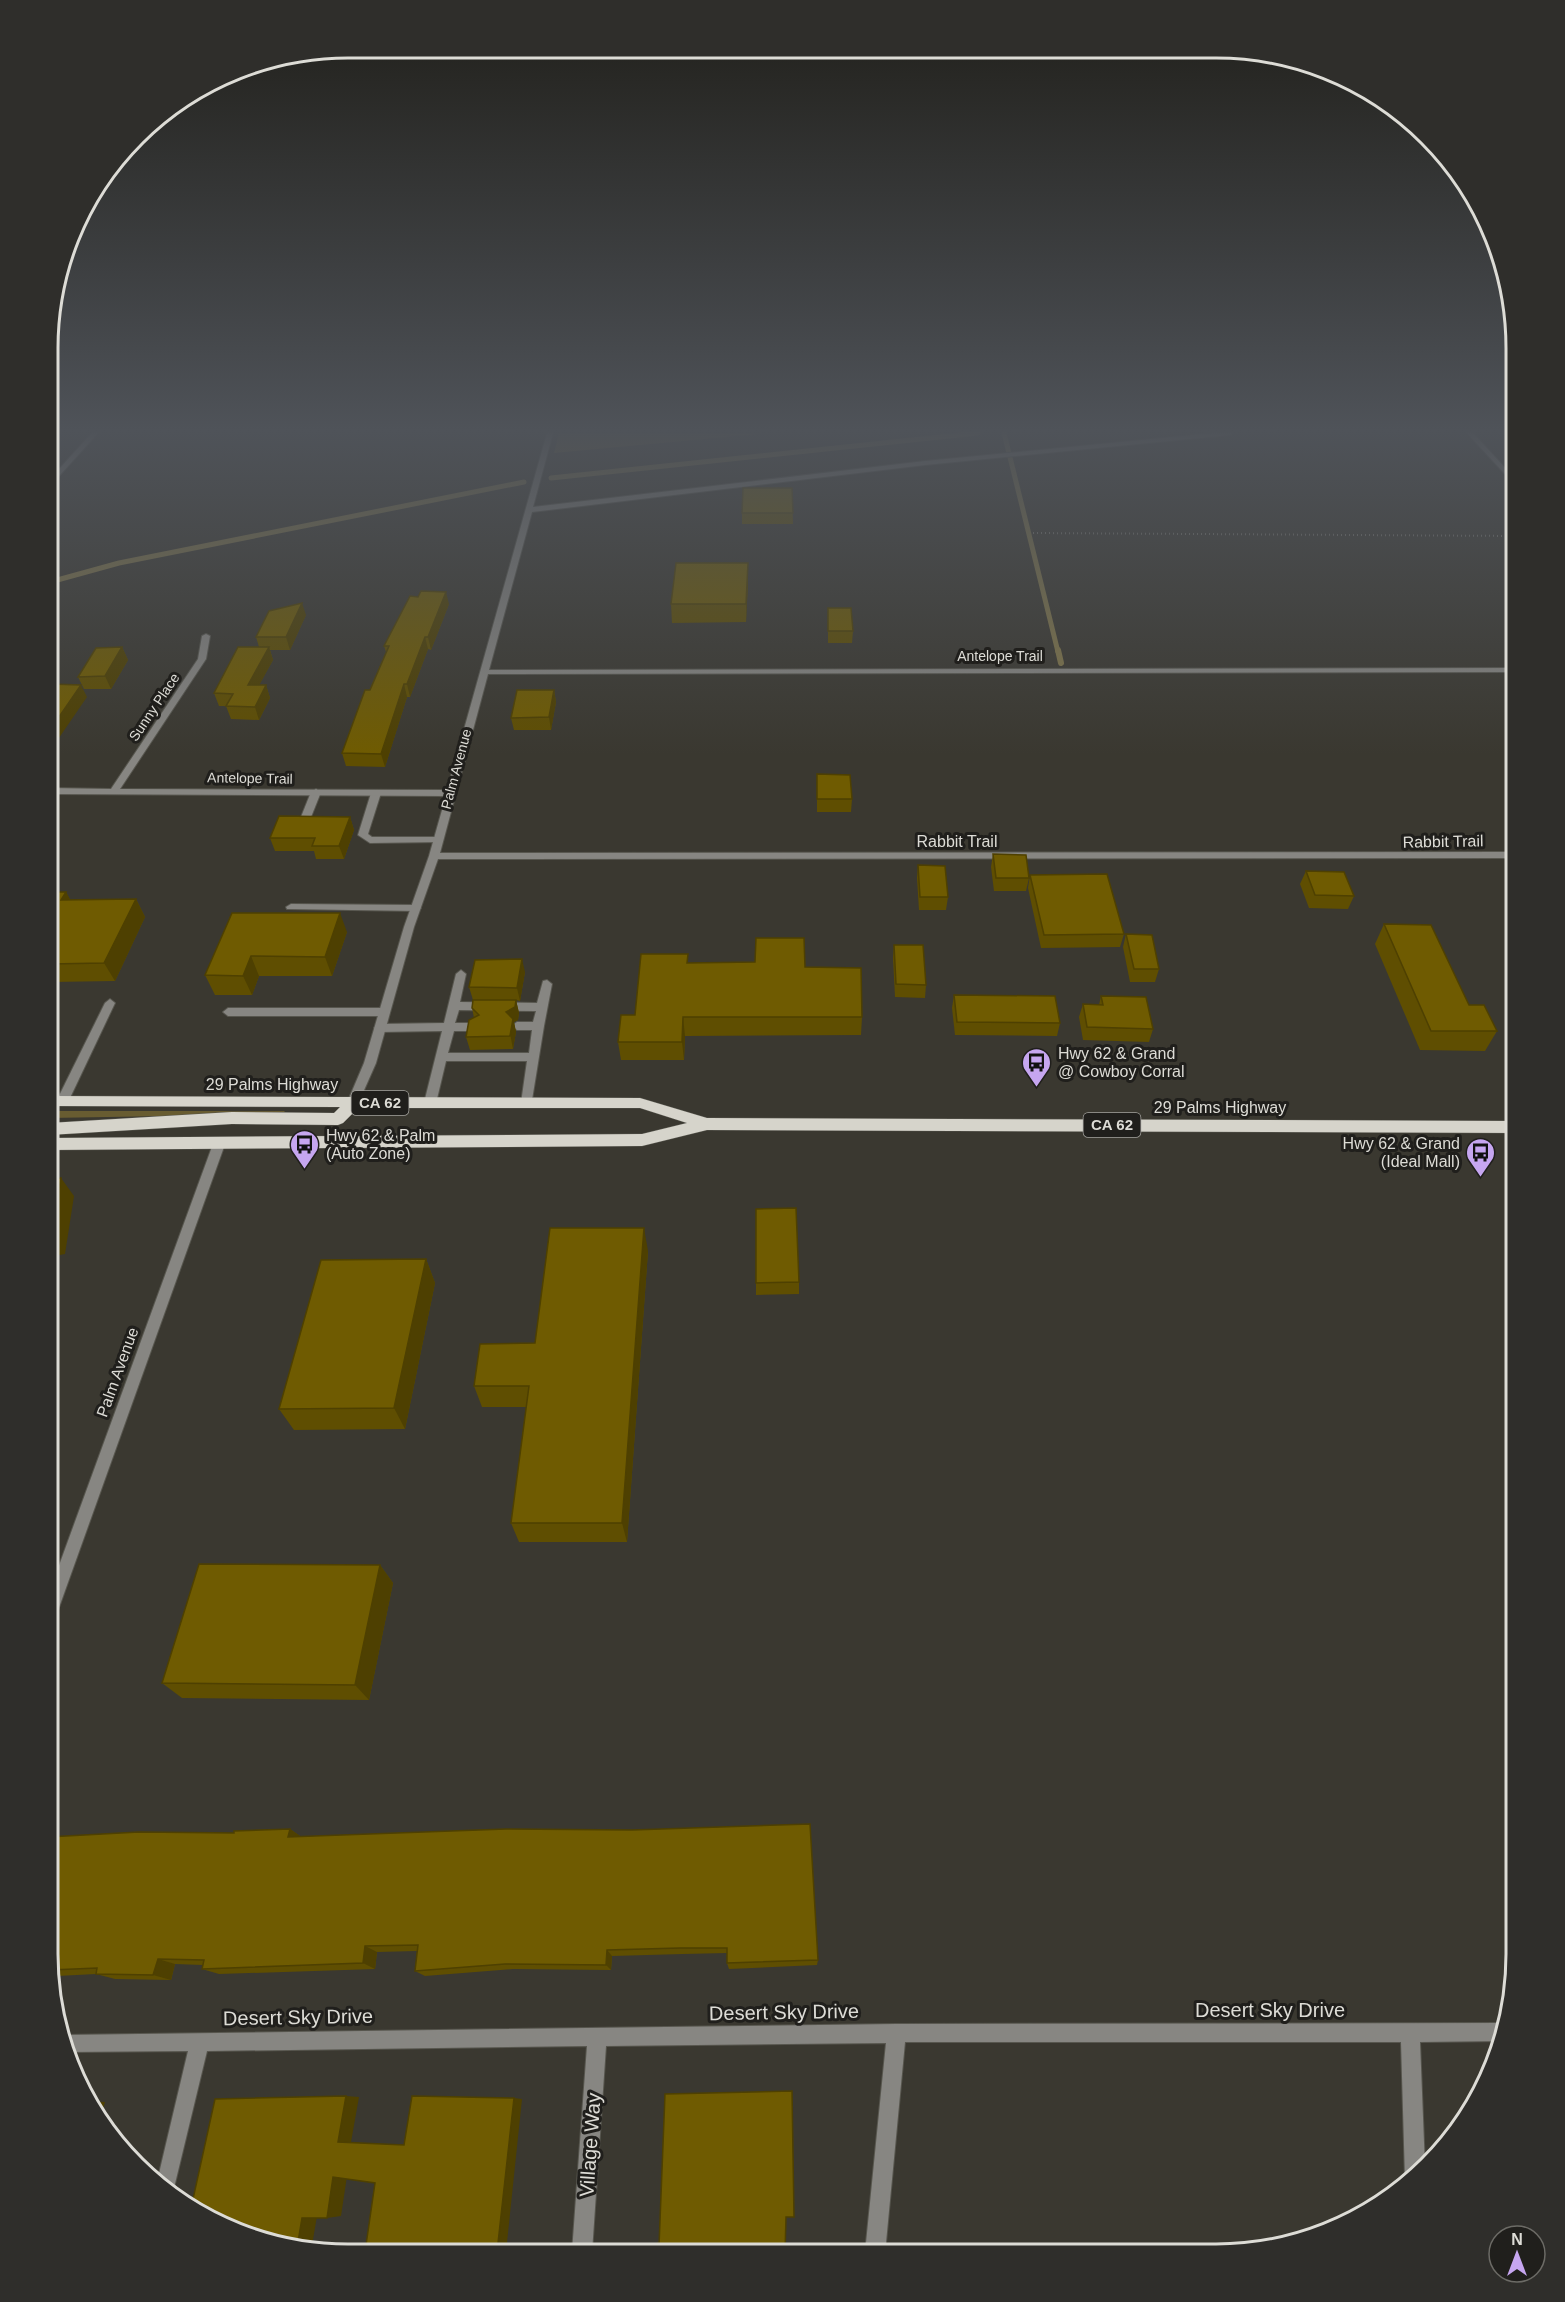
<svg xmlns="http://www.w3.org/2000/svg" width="1565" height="2302" font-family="Helvetica,sans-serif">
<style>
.green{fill:#685c31}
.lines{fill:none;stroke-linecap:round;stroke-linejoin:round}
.stream-far1{stroke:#81764a;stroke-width:5}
.stream{stroke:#81764a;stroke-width:6}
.service-casing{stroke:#57564e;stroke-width:2}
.minor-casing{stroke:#57564e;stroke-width:2}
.tertiary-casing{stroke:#57564e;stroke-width:2}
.primary-casing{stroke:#57564e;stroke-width:1}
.path{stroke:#7d7b74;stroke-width:2;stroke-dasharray:1 3;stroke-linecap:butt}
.service{fill:#878682;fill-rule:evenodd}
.minor{fill:#878682;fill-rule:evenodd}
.tertiary{fill:#878682;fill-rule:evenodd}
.primary{fill:#d6d4cb;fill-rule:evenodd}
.wall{fill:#5f4e01}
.shaded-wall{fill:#4e4001}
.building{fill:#6f5b01;stroke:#4e4001;stroke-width:1.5}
.labels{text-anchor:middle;stroke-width:6;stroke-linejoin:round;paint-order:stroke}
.far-street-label{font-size:14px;fill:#dddcd6;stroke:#201f1c}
.shield{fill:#201f1c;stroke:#a4a39e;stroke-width:1.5}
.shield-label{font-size:15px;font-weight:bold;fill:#dddcd6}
.street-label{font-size:16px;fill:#dddcd6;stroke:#201f1c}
.poi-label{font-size:16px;fill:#dddcd6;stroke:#201f1c;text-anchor:start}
.near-street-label{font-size:20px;fill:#dddcd6;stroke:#201f1c}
.rim{fill:none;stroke:#dddcd6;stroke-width:3}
</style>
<rect width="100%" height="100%" fill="#3a3830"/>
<g class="green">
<polygon points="559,433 770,433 554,453"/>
<polygon points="49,1111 284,1111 285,1112 285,1114 49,1118"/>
</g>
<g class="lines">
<g class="stream-far1">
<polyline points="1004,433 1058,652"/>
<polyline points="551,478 978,433"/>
<polyline points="50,582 119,563 524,482"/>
</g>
<polyline class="stream" points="1058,650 1061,663"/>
<defs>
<g id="service">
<polygon points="316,789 321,792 307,827 305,829 299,829 297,827 311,792"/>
<polygon points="376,790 381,793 368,834 372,837 438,837 443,840 441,842 370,843 358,835 371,793"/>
<polygon points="291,904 416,905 421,908 416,911 287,909 286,907"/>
<path d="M 461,970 L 466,974 L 460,1002 L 537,1003 L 543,981 L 547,980 L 552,984 L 544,1026 L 531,1106 L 523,1106 L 521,1103 L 527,1061 L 446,1061 L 436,1103 L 434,1106 L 426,1106 L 424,1103 L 442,1031 L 380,1032 L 374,1028 L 380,1024 L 444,1023 L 456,974 ZM 459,1010 L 536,1011 L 533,1022 L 517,1022 L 511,1026 L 517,1030 L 532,1030 L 529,1053 L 448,1053 L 454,1031 L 474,1031 L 480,1027 L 474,1023 L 455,1023 Z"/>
<polygon points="110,999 115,1003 68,1102 66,1105 58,1105 56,1102 105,1003"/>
<polygon points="228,1008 385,1008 390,1012 385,1016 228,1016 223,1012"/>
</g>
<g id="minor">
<polygon points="92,433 98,433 50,486 50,479"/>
<polygon points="547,433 553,433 533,507 925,461 1213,433 1233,433 1230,435 925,465 532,512 489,670 1517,668 1517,672 488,674 440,853 1517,852 1517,858 438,859 414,927 376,1063 357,1106 349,1106 347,1103 364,1063 404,927 429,856 446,796 50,794 50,788 111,789 198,659 202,636 206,634 210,636 206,659 120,789 447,790"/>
<polygon points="1467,433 1473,433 1517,481 1517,487"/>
<polygon points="1506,2023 1503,2041 1420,2042 1425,2168 1407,2185 1405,2179 1401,2042 905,2042 885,2253 865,2253 886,2043 606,2046 592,2252 572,2252 587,2046 207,2051 172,2196 157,2182 188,2051 67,2052 61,2035 896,2024"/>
</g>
<polygon id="tertiary" points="219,1139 223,1141 225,1144 57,1613 55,1619 49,1621 49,1593 213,1144 215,1141"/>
<polygon id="primary" points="49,1096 640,1098 707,1118 1517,1121 1517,1133 707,1130 642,1146 49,1150 49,1138 642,1134 687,1123 640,1108 358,1108 343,1123 338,1125 232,1124 49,1135 49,1123 232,1112 334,1113 340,1107 49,1106"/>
</defs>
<use href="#service" class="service-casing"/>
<use href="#minor" class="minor-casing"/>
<use href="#tertiary" class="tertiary-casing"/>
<use href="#primary" class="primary-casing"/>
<polyline class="path" points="1033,533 1517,536"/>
<use href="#service" class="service"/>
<use href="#minor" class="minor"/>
<use href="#tertiary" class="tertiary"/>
<use href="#primary" class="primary"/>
</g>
<g class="wall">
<polygon points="792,488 793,524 742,524 742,513"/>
<polygon points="748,563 748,582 746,622 672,623 671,604"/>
<polygon points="449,604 431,650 428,649 410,697 407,697 385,767 346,766 342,753 386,652 384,646"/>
<polygon points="828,608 853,631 852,643 828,643"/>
<polygon points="306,615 290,650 270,650 273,660 259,685 266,685 270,698 259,720 231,719 226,706 219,706 214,693 259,647 256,637"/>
<polygon points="122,647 128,660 111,689 84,689 78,677"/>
<polygon points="554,690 556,702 551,730 514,730 511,718"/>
<polygon points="817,774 852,799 851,812 817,812"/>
<polygon points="350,817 354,830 344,859 316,859 314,851 275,851 270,838"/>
<polygon points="993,854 1029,878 1026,891 994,891 991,867"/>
<polygon points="918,865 948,897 946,910 919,910 917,878"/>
<polygon points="1306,871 1354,896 1348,909 1309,908 1300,884"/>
<polygon points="1030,875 1124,934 1120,947 1041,948 1028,888"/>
<polygon points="50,892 66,892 70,900 136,899 145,917 115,981 50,982"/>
<polygon points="232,913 347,932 332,976 259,976 252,995 215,995 205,975"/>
<polygon points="1384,924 1497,1031 1485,1051 1420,1050 1375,944"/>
<polygon points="1126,934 1159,969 1155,982 1130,982 1123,947"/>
<polygon points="894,945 926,985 925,998 895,997 893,958"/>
<polygon points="688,963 805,967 862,1017 861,1035 685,1036 684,1060 621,1060 618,1042 635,1015"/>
<polygon points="525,972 520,1001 516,1000 519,1013 518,1020 514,1022 516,1032 513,1049 470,1050 466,1037 474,1018 472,1008 473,1000 469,987"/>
<polygon points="954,995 1060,1023 1057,1036 955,1035 952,1008"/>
<polygon points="1101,996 1153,1029 1149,1042 1083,1040 1079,1017 1083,1004 1099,1005"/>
<polygon points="1517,1192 1517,1222 1508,1203"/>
<polygon points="648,1251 627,1542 519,1542 511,1523 527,1407 482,1407 474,1386 535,1343"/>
<polygon points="426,1259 435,1283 405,1429 294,1430 279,1409"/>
<polygon points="799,1282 799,1294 756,1295 756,1283"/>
<polygon points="380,1565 393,1583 369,1700 182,1698 162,1683"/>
<polygon points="290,1829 300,1836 818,1960 817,1965 729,1969 727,1963 727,1953 683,1954 612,1956 611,1970 513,1969 425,1976 415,1971 417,1951 377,1952 375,1969 219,1974 202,1969 203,1965 175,1964 171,1980 115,1979 96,1974 57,1976 50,1974 48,1954 234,1833"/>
<polygon points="786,2217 785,2253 652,2246 656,2243"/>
</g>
<g class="shaded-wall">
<polygon points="748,563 748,582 746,622 746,604"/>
<polygon points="446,592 449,604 431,650 428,637"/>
<polygon points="302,603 306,615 290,650 286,637"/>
<polygon points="425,637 428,649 410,697 407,684"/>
<polygon points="122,647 128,660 111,689 105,676"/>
<polygon points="269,647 273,660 252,698 248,685"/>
<polygon points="404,684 407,697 385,767 381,754"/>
<polygon points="81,685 87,697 50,751 50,730"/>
<polygon points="266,685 270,698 259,720 255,707"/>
<polygon points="554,690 556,702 551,730 549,717"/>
<polygon points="350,817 354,830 344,859 339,846"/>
<polygon points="66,892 76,910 61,900"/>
<polygon points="136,899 145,917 115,981 104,963"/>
<polygon points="340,913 347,932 332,976 325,957"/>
<polygon points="251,956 259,976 252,995 243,976"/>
<polygon points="522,959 525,972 520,1001 517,988"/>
<polygon points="516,1000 519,1013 518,1020 514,1022 516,1032 513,1049 506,1012"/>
<polygon points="683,1017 685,1036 684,1060 682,1042"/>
<polygon points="61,1178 74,1196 65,1254 49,1257 49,1237"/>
<polygon points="644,1228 648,1251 627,1542 622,1523"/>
<polygon points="426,1259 435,1283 405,1429 394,1408"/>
<polygon points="380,1565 393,1583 369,1700 355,1685"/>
<polygon points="290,1829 303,1838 288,1837"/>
<polygon points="365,1946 377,1952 375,1969 363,1963"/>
<polygon points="607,1950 612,1956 611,1970 606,1965"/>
<polygon points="158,1959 175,1964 171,1980 153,1975"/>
<polygon points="346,2096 359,2097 351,2142 338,2142"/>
<polygon points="514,2098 522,2099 506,2252 497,2252"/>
<polygon points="89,2101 105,2102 100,2119"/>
<polygon points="347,2176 341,2216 327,2218 333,2177"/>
<polygon points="317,2216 311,2251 297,2248 302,2218"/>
</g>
<g class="building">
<polygon points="743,488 792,488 793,513 742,513"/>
<polygon points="676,563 748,563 746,604 671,604"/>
<polygon points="421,591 446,592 428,637 425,637 407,684 404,684 381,754 342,753 365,690 370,690 389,646 384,646 410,596 418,597"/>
<polygon points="302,603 286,637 256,637 269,611"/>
<polygon points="828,608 851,608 853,631 828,631"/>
<polygon points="122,647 105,676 78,677 96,648"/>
<polygon points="238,647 269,647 248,685 266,685 255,707 226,706 233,694 214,693"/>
<polygon points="50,684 81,685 50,730"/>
<polygon points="517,690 554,690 549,717 511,718"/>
<polygon points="817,774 850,775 852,799 817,799"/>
<polygon points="279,816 350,817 339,846 312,846 315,838 270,838"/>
<polygon points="993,854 1026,855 1029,878 996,878"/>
<polygon points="918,865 945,866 948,897 920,897"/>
<polygon points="1306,871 1344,872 1354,896 1315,895"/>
<polygon points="1107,874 1124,934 1044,935 1030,875"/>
<polygon points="50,892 66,892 61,900 136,899 104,963 50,964"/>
<polygon points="232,913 340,913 325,957 251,956 243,976 205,975"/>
<polygon points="1384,924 1431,925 1469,1005 1484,1005 1497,1031 1431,1031"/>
<polygon points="1126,934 1152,935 1159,969 1134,969"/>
<polygon points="756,938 804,938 805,967 861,968 862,1017 683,1017 682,1042 618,1042 621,1015 635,1015 641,954 688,954 687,963 755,962"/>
<polygon points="894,945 923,945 926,985 896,984"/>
<polygon points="522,959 517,988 469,987 475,960"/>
<polygon points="954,995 1055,996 1060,1023 957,1022"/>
<polygon points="1101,996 1146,997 1153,1029 1087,1027 1083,1004 1103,1005"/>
<polygon points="473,1000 516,1000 515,1007 506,1012 513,1019 510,1036 466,1037 469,1020 479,1015 472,1008"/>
<polygon points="61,1178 50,1236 49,1237 49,1179"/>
<polygon points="796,1208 799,1282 756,1283 756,1209"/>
<polygon points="550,1228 644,1228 622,1523 511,1523 529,1386 474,1386 480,1344 535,1343"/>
<polygon points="426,1259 394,1408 279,1409 321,1260"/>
<polygon points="199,1564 380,1565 355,1685 162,1683"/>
<polygon points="810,1824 818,1960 727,1963 727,1948 680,1948 607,1950 606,1965 505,1964 415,1971 418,1945 365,1946 363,1963 202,1969 204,1960 158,1959 153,1975 96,1974 97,1968 50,1970 48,1954 48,1837 139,1832 234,1833 234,1831 290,1829 288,1837 506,1829 632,1830"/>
<polygon points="792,2091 794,2217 786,2217 785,2253 651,2252 652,2246 659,2246 665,2094"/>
<polygon points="346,2096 338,2142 404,2145 412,2096 514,2098 497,2252 365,2252 375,2183 333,2177 327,2218 302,2218 297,2248 251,2238 191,2208 215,2099"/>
</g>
<linearGradient id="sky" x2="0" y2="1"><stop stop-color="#201f1a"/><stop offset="0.57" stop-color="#4f5359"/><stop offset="1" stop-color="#4f5359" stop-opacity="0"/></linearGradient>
<rect width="1565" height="755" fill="url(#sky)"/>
<defs>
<symbol id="bus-pin" viewBox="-11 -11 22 30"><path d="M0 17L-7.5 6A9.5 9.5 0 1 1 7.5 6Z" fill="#c6a6f0" stroke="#201f1c"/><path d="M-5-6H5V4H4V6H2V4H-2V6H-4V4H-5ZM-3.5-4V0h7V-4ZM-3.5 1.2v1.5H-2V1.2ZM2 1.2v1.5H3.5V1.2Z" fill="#111"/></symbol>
</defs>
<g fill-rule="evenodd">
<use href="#bus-pin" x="1020" y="1046" width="33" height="45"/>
<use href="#bus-pin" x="288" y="1128" width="33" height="45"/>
<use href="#bus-pin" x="1464" y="1136" width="33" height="45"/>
</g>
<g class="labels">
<g class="far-street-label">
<text x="1000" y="661">Antelope Trail</text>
<text transform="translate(154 707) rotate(-56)" y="5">Sunny Place</text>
<text transform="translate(456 769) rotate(-75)" y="5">Palm Avenue</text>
<text transform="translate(250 778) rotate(1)" y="5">Antelope Trail</text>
</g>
<g class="shield">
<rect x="351.5" y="1091" width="57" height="24" rx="4.5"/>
<rect x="1083.5" y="1113" width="57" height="24" rx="4.5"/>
</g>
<g class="shield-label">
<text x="380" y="1108">CA 62</text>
<text x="1112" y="1130">CA 62</text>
</g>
<g class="street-label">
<text x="957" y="847">Rabbit Trail</text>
<text transform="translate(1443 841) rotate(-1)" y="6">Rabbit Trail</text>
<text x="272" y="1090">29 Palms Highway</text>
<text x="1220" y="1113">29 Palms Highway</text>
<text transform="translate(117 1372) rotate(-70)" y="6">Palm Avenue</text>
</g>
<g class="poi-label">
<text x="1058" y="1059">Hwy 62 &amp; Grand<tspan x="1058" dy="18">@ Cowboy Corral</tspan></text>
<text x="326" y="1141">Hwy 62 &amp; Palm<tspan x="326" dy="18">(Auto Zone)</tspan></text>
<text x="1460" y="1149" text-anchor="end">Hwy 62 &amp; Grand<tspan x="1460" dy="18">(Ideal Mall)</tspan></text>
</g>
<g class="near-street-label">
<text x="1270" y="2017">Desert Sky Drive</text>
<text transform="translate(784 2012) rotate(-1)" y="7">Desert Sky Drive</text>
<text transform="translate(298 2017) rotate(-1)" y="7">Desert Sky Drive</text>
<text transform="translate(590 2145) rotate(-86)" y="7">Village Way</text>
</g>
</g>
<path d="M0 0H1565V2302H0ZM348 58H1216A290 290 0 0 1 1506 348V1954A290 290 0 0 1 1216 2244H348A290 290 0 0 1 58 1954V348A290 290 0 0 1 348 58Z" fill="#2f2e2b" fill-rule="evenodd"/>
<path class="rim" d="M348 58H1216A290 290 0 0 1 1506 348V1954A290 290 0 0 1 1216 2244H348A290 290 0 0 1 58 1954V348A290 290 0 0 1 348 58Z"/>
<g transform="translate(1517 2254)"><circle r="28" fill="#201f1c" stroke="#6c6b66" stroke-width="1.5"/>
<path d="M0-4.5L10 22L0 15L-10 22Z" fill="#c6a6f0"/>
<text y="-9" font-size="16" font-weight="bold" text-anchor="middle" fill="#dddcd6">N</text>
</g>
</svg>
